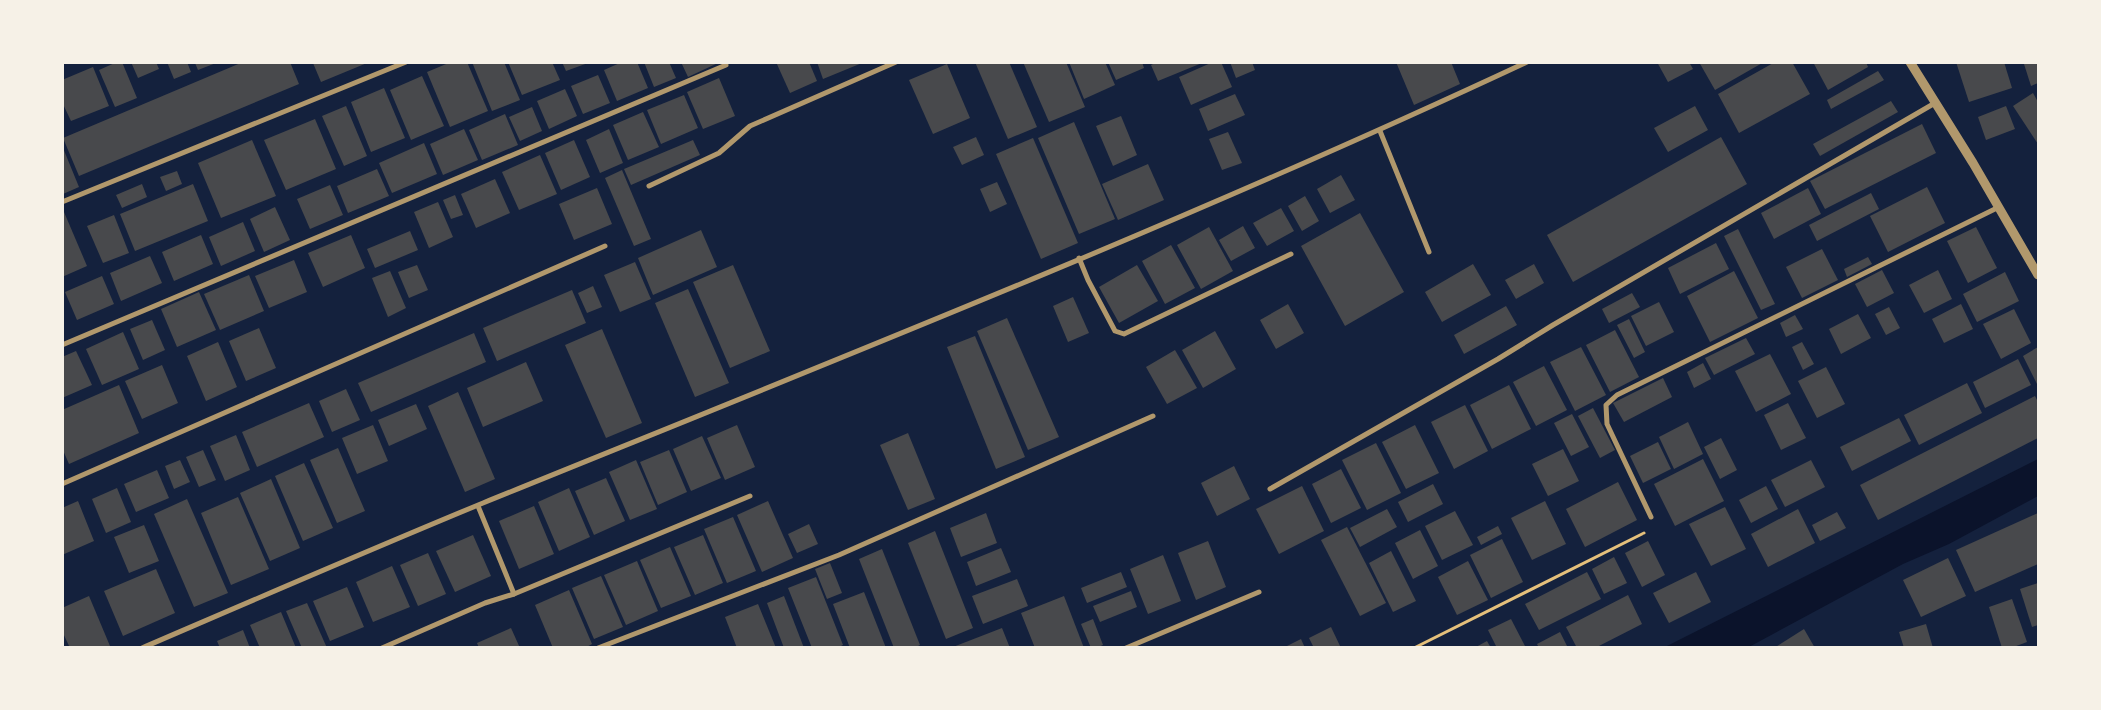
<svg xmlns="http://www.w3.org/2000/svg" width="2101" height="710" font-family="Manrope,sans-serif">
<style>
.water{fill:#0b132b}
.building{fill:#48494c}
.lines{fill:none;stroke-linecap:round;stroke-linejoin:round}
.path{stroke:#e5c07b;stroke-width:3}
.minor{stroke:#b1986c;stroke-width:5}
.tertiary{stroke:#b1986c;stroke-width:9}
</style>
<rect width="100%" height="100%" fill="#14213d"/>
<polygon class="water" points="2038,459 2038,496 1949,544 1903,564 1749,647 1665,647"/>
<g class="building">
<polygon points="117,62 122,62 137,98 115,107 99,70"/>
<polygon points="131,62 156,62 159,69 138,78"/>
<polygon points="167,62 187,62 191,72 174,79"/>
<polygon points="243,62 290,62 299,84 79,176 63,138"/>
<polygon points="451,62 467,62 488,111 450,127 427,72"/>
<polygon points="472,62 504,62 520,100 492,111"/>
<polygon points="508,62 552,62 560,80 522,95"/>
<polygon points="562,62 588,62 588,63 566,71"/>
<polygon points="622,62 637,62 648,88 617,101 604,70"/>
<polygon points="644,62 669,62 676,78 654,87"/>
<polygon points="681,62 720,62 688,77"/>
<polygon points="776,62 809,62 817,81 790,93"/>
<polygon points="817,62 862,62 862,63 823,79"/>
<polygon points="975,62 1009,62 1037,127 1008,139"/>
<polygon points="1023,62 1066,62 1085,107 1049,122"/>
<polygon points="1069,62 1105,62 1115,85 1084,99"/>
<polygon points="1108,62 1142,62 1144,68 1116,80"/>
<polygon points="1157,62 1202,62 1202,63 1158,81 1151,65"/>
<polygon points="1213,62 1221,62 1232,87 1191,105 1179,77"/>
<polygon points="1230,62 1252,62 1255,70 1236,78"/>
<polygon points="1396,62 1451,62 1460,84 1414,105"/>
<polygon points="1657,62 1689,62 1693,69 1668,82"/>
<polygon points="1699,62 1764,62 1715,90"/>
<polygon points="1775,62 1792,62 1810,94 1739,133 1718,94"/>
<polygon points="1813,62 1866,62 1868,67 1828,90"/>
<polygon points="1956,62 2004,62 2012,88 1969,102"/>
<polygon points="2029,62 2038,62 2038,83 2031,86 2024,64"/>
<polygon points="195,63 216,63 198,70"/>
<polygon points="313,63 367,63 321,82"/>
<polygon points="947,64 970,118 933,134 909,80"/>
<polygon points="93,67 109,106 71,121 62,102 62,80"/>
<polygon points="1878,71 1884,80 1831,109 1827,100"/>
<polygon points="598,75 610,103 583,114 571,86"/>
<polygon points="422,76 444,126 411,140 390,90"/>
<polygon points="719,78 735,116 703,129 687,92"/>
<polygon points="384,88 405,138 371,152 351,102"/>
<polygon points="565,89 577,116 549,129 537,101"/>
<polygon points="2033,93 2038,102 2038,144 2013,106"/>
<polygon points="1235,94 1245,115 1208,131 1199,109"/>
<polygon points="684,95 698,128 661,144 647,110"/>
<polygon points="1891,101 1898,112 1820,156 1813,144"/>
<polygon points="346,106 367,156 344,166 322,116"/>
<polygon points="1695,106 1708,130 1668,152 1654,128"/>
<polygon points="2006,106 2015,129 1986,140 1978,117"/>
<polygon points="532,107 542,131 520,141 509,117"/>
<polygon points="643,112 659,147 628,160 613,125"/>
<polygon points="505,114 518,145 482,160 469,130"/>
<polygon points="1121,116 1137,155 1113,166 1096,126"/>
<polygon points="315,119 336,169 286,190 264,140"/>
<polygon points="1074,122 1115,219 1079,234 1038,138"/>
<polygon points="1922,124 1936,153 1825,209 1810,181"/>
<polygon points="464,129 478,160 443,175 430,144"/>
<polygon points="609,129 623,163 600,173 586,140"/>
<polygon points="1228,132 1242,163 1222,170 1209,139"/>
<polygon points="976,137 984,155 962,165 953,147"/>
<polygon points="1721,137 1747,184 1573,282 1547,235"/>
<polygon points="1033,138 1078,243 1041,259 996,154"/>
<polygon points="252,140 276,196 221,218 198,163"/>
<polygon points="574,140 590,177 561,190 545,153"/>
<polygon points="693,140 700,155 631,185 624,169"/>
<polygon points="424,143 437,174 392,193 379,163"/>
<polygon points="63,148 79,187 63,194"/>
<polygon points="540,155 557,194 519,210 502,172"/>
<polygon points="1148,164 1164,200 1118,220 1102,184"/>
<polygon points="377,169 389,196 348,213 337,186"/>
<polygon points="622,170 651,239 634,246 605,178"/>
<polygon points="177,171 182,184 166,191 160,177"/>
<polygon points="1341,175 1355,200 1330,213 1317,189"/>
<polygon points="495,179 510,213 476,228 461,194"/>
<polygon points="997,182 1007,204 990,212 980,189"/>
<polygon points="142,184 147,197 122,208 116,195"/>
<polygon points="193,184 208,221 135,251 120,214"/>
<polygon points="330,185 343,215 310,229 297,199"/>
<polygon points="1927,187 1945,223 1888,252 1870,216"/>
<polygon points="597,188 612,224 574,240 559,204"/>
<polygon points="1808,188 1821,214 1774,239 1761,213"/>
<polygon points="1871,193 1879,209 1817,241 1809,225"/>
<polygon points="455,195 463,215 451,219 443,200"/>
<polygon points="1305,196 1319,221 1302,231 1288,206"/>
<polygon points="438,202 453,237 429,248 414,212"/>
<polygon points="275,207 290,240 264,252 250,219"/>
<polygon points="1281,208 1294,231 1267,246 1253,223"/>
<polygon points="64,212 87,266 62,277 62,213"/>
<polygon points="1360,213 1404,292 1345,326 1301,246"/>
<polygon points="114,215 129,253 103,263 87,226"/>
<polygon points="243,222 255,251 221,266 209,237"/>
<polygon points="1243,226 1255,248 1231,261 1219,240"/>
<polygon points="1209,227 1233,271 1201,289 1177,245"/>
<polygon points="1976,227 1997,268 1968,283 1947,241"/>
<polygon points="1738,229 1775,304 1761,310 1724,236"/>
<polygon points="701,230 717,267 653,295 638,258"/>
<polygon points="410,231 418,250 375,268 367,249"/>
<polygon points="201,235 213,264 174,281 162,252"/>
<polygon points="351,235 365,268 323,287 308,253"/>
<polygon points="1716,243 1729,269 1680,294 1668,268"/>
<polygon points="1171,245 1195,288 1165,304 1142,261"/>
<polygon points="1822,249 1838,280 1802,298 1786,267"/>
<polygon points="150,256 162,283 121,301 110,273"/>
<polygon points="1868,257 1872,264 1847,277 1844,269"/>
<polygon points="294,260 307,292 269,308 255,276"/>
<polygon points="635,262 651,299 620,312 604,275"/>
<polygon points="1473,264 1491,295 1442,322 1425,292"/>
<polygon points="1534,264 1544,283 1516,299 1505,280"/>
<polygon points="417,265 428,290 409,298 398,272"/>
<polygon points="733,265 770,351 730,368 693,282"/>
<polygon points="1137,265 1158,301 1119,323 1099,287"/>
<polygon points="1882,270 1894,293 1867,307 1855,284"/>
<polygon points="1938,270 1952,299 1924,313 1909,285"/>
<polygon points="390,271 406,308 388,317 372,278"/>
<polygon points="1734,271 1758,318 1710,342 1687,296"/>
<polygon points="2005,272 2019,301 1977,322 1963,294"/>
<polygon points="249,275 264,311 220,330 204,294"/>
<polygon points="102,276 114,304 77,320 65,292"/>
<polygon points="593,286 602,307 587,313 578,293"/>
<polygon points="688,289 729,383 695,397 655,303"/>
<polygon points="572,290 586,323 497,361 483,328"/>
<polygon points="199,292 216,330 177,347 161,309"/>
<polygon points="1632,293 1640,307 1609,323 1602,309"/>
<polygon points="1073,297 1089,333 1068,342 1053,306"/>
<polygon points="1659,302 1674,332 1646,346 1631,316"/>
<polygon points="1288,304 1304,333 1276,349 1260,320"/>
<polygon points="1961,304 1973,329 1944,343 1932,319"/>
<polygon points="1506,306 1517,325 1464,354 1454,335"/>
<polygon points="1889,307 1900,328 1886,335 1875,314"/>
<polygon points="2014,309 2031,343 2001,359 1983,324"/>
<polygon points="1858,314 1871,338 1841,354 1829,329"/>
<polygon points="1795,315 1803,329 1786,337 1780,323"/>
<polygon points="1007,318 1059,437 1028,450 977,331"/>
<polygon points="1629,319 1645,352 1634,358 1617,325"/>
<polygon points="152,320 165,350 143,360 130,329"/>
<polygon points="259,328 276,368 246,381 229,341"/>
<polygon points="602,329 642,423 606,438 565,345"/>
<polygon points="1615,330 1639,377 1610,392 1586,345"/>
<polygon points="1215,331 1236,369 1203,388 1182,350"/>
<polygon points="123,332 139,369 102,385 86,349"/>
<polygon points="474,333 486,362 371,412 358,383"/>
<polygon points="975,336 1025,457 996,469 947,347"/>
<polygon points="1746,338 1755,354 1714,375 1705,358"/>
<polygon points="218,342 237,387 206,401 187,356"/>
<polygon points="1802,342 1814,364 1803,370 1792,347"/>
<polygon points="1581,347 1606,395 1575,411 1550,362"/>
<polygon points="2038,347 2038,386 2023,356"/>
<polygon points="1175,350 1197,388 1167,404 1146,367"/>
<polygon points="76,351 92,385 62,398 62,357"/>
<polygon points="1770,354 1791,394 1756,412 1735,371"/>
<polygon points="2018,359 2031,385 1985,408 1973,382"/>
<polygon points="526,362 543,401 483,427 467,388"/>
<polygon points="1703,363 1711,379 1694,388 1687,372"/>
<polygon points="162,365 178,403 142,419 125,381"/>
<polygon points="1544,366 1567,410 1536,426 1513,382"/>
<polygon points="1826,367 1845,404 1817,418 1798,381"/>
<polygon points="1663,378 1672,397 1624,422 1613,403"/>
<polygon points="1967,383 1982,413 1919,445 1904,415"/>
<polygon points="119,385 139,433 69,464 62,448 62,410"/>
<polygon points="1509,385 1531,429 1492,449 1470,405"/>
<polygon points="346,389 360,420 332,432 319,401"/>
<polygon points="458,392 495,479 465,492 428,406"/>
<polygon points="2035,396 2038,402 2038,438 1878,520 1860,485"/>
<polygon points="309,403 324,437 257,467 242,432"/>
<polygon points="1788,403 1806,438 1781,450 1764,415"/>
<polygon points="416,404 427,429 389,446 378,420"/>
<polygon points="1465,405 1488,451 1454,469 1431,422"/>
<polygon points="1593,408 1615,450 1600,458 1578,416"/>
<polygon points="1572,414 1589,447 1571,456 1554,423"/>
<polygon points="1899,418 1911,441 1852,471 1840,447"/>
<polygon points="1688,422 1703,454 1674,469 1659,437"/>
<polygon points="373,425 388,461 357,474 342,438"/>
<polygon points="737,425 755,467 725,480 707,438"/>
<polygon points="1415,425 1439,473 1406,489 1382,442"/>
<polygon points="908,433 935,499 908,510 880,445"/>
<polygon points="236,435 250,470 225,481 210,446"/>
<polygon points="702,436 721,478 691,491 673,449"/>
<polygon points="1721,438 1737,470 1720,479 1704,447"/>
<polygon points="1658,442 1671,469 1643,483 1630,456"/>
<polygon points="1376,443 1401,493 1367,510 1342,460"/>
<polygon points="338,448 365,511 337,523 310,460"/>
<polygon points="1563,449 1579,481 1548,496 1532,464"/>
<polygon points="203,450 216,480 199,487 186,457"/>
<polygon points="669,450 687,492 658,505 640,462"/>
<polygon points="1703,459 1724,501 1675,526 1654,484"/>
<polygon points="180,460 190,482 174,489 165,466"/>
<polygon points="636,460 657,509 630,520 609,472"/>
<polygon points="1811,460 1825,487 1785,507 1771,480"/>
<polygon points="304,463 333,528 303,541 275,476"/>
<polygon points="1234,466 1250,499 1217,516 1201,483"/>
<polygon points="1341,469 1361,508 1331,523 1312,484"/>
<polygon points="157,470 169,498 136,512 124,484"/>
<polygon points="606,478 625,521 594,535 575,491"/>
<polygon points="271,479 300,548 270,561 240,493"/>
<polygon points="1618,482 1637,520 1585,547 1566,509"/>
<polygon points="1433,484 1443,504 1408,522 1398,502"/>
<polygon points="1302,486 1324,531 1279,554 1256,509"/>
<polygon points="1766,486 1778,509 1751,523 1739,500"/>
<polygon points="117,488 131,522 106,533 92,499"/>
<polygon points="569,488 590,537 559,551 538,502"/>
<polygon points="238,497 269,569 231,585 201,513"/>
<polygon points="187,499 228,593 194,607 154,514"/>
<polygon points="78,501 94,541 62,555 62,508"/>
<polygon points="768,501 793,558 762,572 737,515"/>
<polygon points="1545,501 1566,544 1532,560 1511,518"/>
<polygon points="534,506 554,554 519,569 499,521"/>
<polygon points="1725,507 1746,549 1711,566 1689,524"/>
<polygon points="1387,509 1397,527 1360,547 1350,528"/>
<polygon points="1798,509 1815,543 1768,567 1751,534"/>
<polygon points="1455,511 1473,545 1442,560 1425,526"/>
<polygon points="1837,512 1846,528 1820,541 1812,525"/>
<polygon points="986,513 997,543 961,557 950,528"/>
<polygon points="2038,513 2038,564 1975,592 1956,550"/>
<polygon points="733,517 756,571 727,583 704,529"/>
<polygon points="809,524 818,544 797,553 788,534"/>
<polygon points="144,525 159,561 129,573 114,537"/>
<polygon points="1498,526 1502,534 1481,545 1477,537"/>
<polygon points="1347,527 1386,603 1360,616 1321,540"/>
<polygon points="1420,530 1438,566 1413,579 1395,543"/>
<polygon points="935,531 973,628 946,639 908,543"/>
<polygon points="473,535 491,576 455,592 436,551"/>
<polygon points="703,535 723,583 695,595 674,547"/>
<polygon points="1502,539 1523,582 1491,598 1470,555"/>
<polygon points="1208,541 1226,587 1196,600 1178,553"/>
<polygon points="1648,541 1665,575 1642,587 1625,553"/>
<polygon points="670,547 691,596 661,608 640,560"/>
<polygon points="1001,548 1011,572 976,586 967,562"/>
<polygon points="882,549 920,645 914,648 894,648 859,559"/>
<polygon points="1391,551 1416,601 1393,612 1369,563"/>
<polygon points="428,553 446,594 418,606 400,565"/>
<polygon points="1163,555 1181,601 1148,614 1130,569"/>
<polygon points="1614,557 1627,583 1604,594 1592,569"/>
<polygon points="1948,558 1966,596 1921,617 1903,580"/>
<polygon points="637,561 658,611 626,625 604,575"/>
<polygon points="1468,561 1488,600 1457,615 1438,577"/>
<polygon points="830,563 842,593 827,599 815,569"/>
<polygon points="392,566 410,607 373,622 356,582"/>
<polygon points="156,569 175,613 123,636 104,591"/>
<polygon points="1121,572 1127,587 1087,603 1081,588"/>
<polygon points="1587,572 1601,599 1539,630 1525,604"/>
<polygon points="1696,572 1711,602 1669,623 1653,593"/>
<polygon points="601,576 623,627 594,639 572,588"/>
<polygon points="816,577 843,645 837,648 812,648 788,588"/>
<polygon points="1017,579 1028,606 983,624 972,596"/>
<polygon points="2038,583 2038,625 2032,627 2020,589"/>
<polygon points="347,587 364,627 330,641 313,601"/>
<polygon points="569,590 592,644 585,648 553,648 535,605"/>
<polygon points="1131,591 1137,607 1100,622 1093,606"/>
<polygon points="864,592 886,648 850,648 833,604"/>
<polygon points="1628,595 1642,624 1595,648 1577,648 1566,627"/>
<polygon points="89,596 110,646 105,648 70,648 62,631 62,608"/>
<polygon points="784,596 804,648 784,648 767,603"/>
<polygon points="1064,596 1084,648 1035,648 1021,613"/>
<polygon points="2012,599 2027,642 2011,648 2002,648 1989,607"/>
<polygon points="307,603 327,648 302,648 286,611"/>
<polygon points="758,604 776,648 737,648 725,617"/>
<polygon points="281,612 296,648 260,648 250,625"/>
<polygon points="1093,619 1103,645 1096,648 1091,648 1081,624"/>
<polygon points="1511,619 1526,648 1497,648 1488,630"/>
<polygon points="1926,624 1933,648 1904,648 1899,632"/>
<polygon points="1331,627 1341,648 1314,648 1309,638"/>
<polygon points="511,628 520,648 479,648 477,643"/>
<polygon points="1002,628 1010,648 953,648 953,647"/>
<polygon points="1804,629 1815,648 1774,648"/>
<polygon points="243,630 250,648 220,648 217,641"/>
<polygon points="1560,632 1568,648 1539,648 1537,644"/>
<polygon points="1301,639 1305,648 1283,648"/>
<polygon points="1487,641 1491,648 1474,648"/>
</g>
<g class="lines">
<polyline class="path" points="1414,648 1644,533"/>
<g class="minor">
<polyline points="1380,131 1429,252"/>
<polyline points="649,186 719,153 750,126 896,62"/>
<polyline points="62,202 406,62"/>
<polyline points="1079,258 1088,280 1115,331 1124,334 1291,254"/>
<polyline points="62,345 726,65"/>
<polyline points="62,484 605,246"/>
<polyline points="1270,489 1498,359 1553,325 1935,103"/>
<polyline points="478,506 514,594"/>
<polyline points="1651,517 1607,424 1606,405 1617,395 1999,207"/>
<path d="M 142,648 C 256,599 369,550 483,503 C 833,361 1185,222 1527,62"/>
<polyline points="382,648 485,603 514,594 750,496"/>
<polyline points="598,648 839,555 1153,416"/>
<polyline points="1126,648 1259,592"/>
</g>
<polyline class="tertiary" points="1910,62 1973,163 2038,275"/>
</g>
<rect width="2101" height="710" fill="none" stroke="#f6f1e7" stroke-width="128"/>
</svg>
